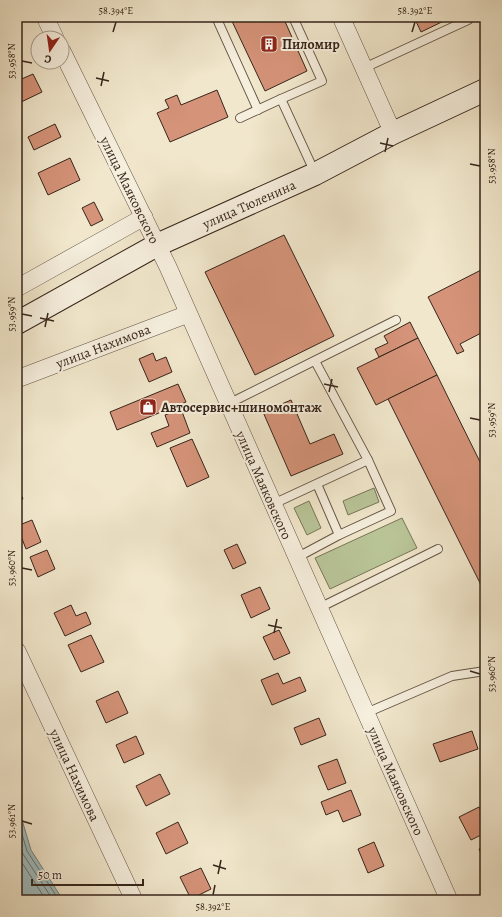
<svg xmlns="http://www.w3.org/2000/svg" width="502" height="917" font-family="Alegreya,serif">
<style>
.green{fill:#b9c598;stroke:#787559}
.water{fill:#9fbec1;stroke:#75817e}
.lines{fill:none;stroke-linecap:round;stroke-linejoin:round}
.shore{stroke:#6a726e;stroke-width:1}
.building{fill:#d59379;stroke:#36251a}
.lane-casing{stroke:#655646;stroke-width:10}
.street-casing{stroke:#655646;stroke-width:18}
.secondary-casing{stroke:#36251a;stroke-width:24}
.lane{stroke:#f6efde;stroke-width:8}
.street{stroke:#f6efde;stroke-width:17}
.secondary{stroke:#f6efde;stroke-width:22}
.ticks{fill:none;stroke:#36251a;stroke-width:1.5}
.labels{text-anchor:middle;stroke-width:4;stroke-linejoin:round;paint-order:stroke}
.poi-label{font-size:14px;font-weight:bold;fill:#36251a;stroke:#f6efde;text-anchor:start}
.street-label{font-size:14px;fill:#36251a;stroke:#f6efde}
.neatline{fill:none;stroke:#36251a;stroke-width:1.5}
.ticks-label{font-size:10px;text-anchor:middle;fill:#36251a}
</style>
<rect width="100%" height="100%" fill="#f1e7cc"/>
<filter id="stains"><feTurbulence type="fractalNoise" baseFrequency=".005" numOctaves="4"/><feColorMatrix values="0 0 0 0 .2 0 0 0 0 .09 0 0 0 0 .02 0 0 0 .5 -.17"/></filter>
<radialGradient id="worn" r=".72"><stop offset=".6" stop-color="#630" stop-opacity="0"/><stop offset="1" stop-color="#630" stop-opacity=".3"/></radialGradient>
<g class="green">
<polygon points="374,488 379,502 348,515 343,501"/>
<polygon points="309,501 321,528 307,535 294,508"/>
<polygon points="402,518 417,548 330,589 315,558"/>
</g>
<polygon class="water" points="17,803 31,850 63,900 17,900"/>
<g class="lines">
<g class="shore">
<polyline points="17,817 27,851 59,900"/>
<polyline points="17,834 23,854 53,900"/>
<polyline points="17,855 46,900"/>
</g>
</g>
<g class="building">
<polygon points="230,17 283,17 307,71 265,91"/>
<polygon points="414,17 450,17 450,18 421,32"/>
<polygon points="33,74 42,92 17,104 17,81"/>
<polygon points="217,90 228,117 170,142 157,113 169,108 165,100 177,95 181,105"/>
<polygon points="55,124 61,137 34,150 28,137"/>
<polygon points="70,158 80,180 48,195 38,173"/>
<polygon points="94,202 103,220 91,226 82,208"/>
<polygon points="284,235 334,336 255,375 205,272"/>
<polygon points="485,268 485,331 460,344 464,351 457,354 428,297"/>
<polygon points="410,322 418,338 379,357 375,349 388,343 384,336"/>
<polygon points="418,338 437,375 376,405 357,368"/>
<polygon points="153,353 156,361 166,357 172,372 149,382 139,359"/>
<polygon points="437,375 485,472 485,583 481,585 388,399"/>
<polygon points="178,384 186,402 117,430 110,412"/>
<polygon points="291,400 310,444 334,434 343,454 291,476 263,412"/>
<polygon points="181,409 190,433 157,447 151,433 169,426 165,415"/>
<polygon points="192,439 209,477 187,487 170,448"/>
<polygon points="17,485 23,499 17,502"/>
<polygon points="32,520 41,542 26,549 17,526"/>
<polygon points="237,544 246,563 233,569 224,550"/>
<polygon points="47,550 55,569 38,577 30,557"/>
<polygon points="260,587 270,609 251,618 241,595"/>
<polygon points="71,605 76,616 86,612 91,624 65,636 54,613"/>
<polygon points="279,630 290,653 274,660 263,637"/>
<polygon points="91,635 104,662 81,672 68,645"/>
<polygon points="278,673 283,684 300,677 306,691 272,705 261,680"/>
<polygon points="118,691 128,713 106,723 96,701"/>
<polygon points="319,718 326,735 301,745 294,728"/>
<polygon points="472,731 478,749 440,762 433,744"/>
<polygon points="136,736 144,754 124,763 116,745"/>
<polygon points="337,759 346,783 328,790 318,766"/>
<polygon points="160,774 170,794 146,806 136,786"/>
<polygon points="351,790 361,815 343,822 338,810 326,815 321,802"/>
<polygon points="479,807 485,818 485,833 471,840 459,817"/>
<polygon points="178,822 188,843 166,854 156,833"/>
<polygon points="374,842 384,866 368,873 358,849"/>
<polygon points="485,846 485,863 479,849"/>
<polygon points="201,868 211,889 191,899 180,877"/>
</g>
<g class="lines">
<defs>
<g id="lane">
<polyline points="216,17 258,110"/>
<polyline points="364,68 468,20 467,17"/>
<polyline points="281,99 322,81 293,17"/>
<polyline points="240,118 281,99 315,173"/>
<polyline points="228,404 396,320"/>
<polyline points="317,484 339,535"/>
<polyline points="273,504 368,460 315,361"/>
<polyline points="296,558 339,535 391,511 368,460"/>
<polyline points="319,608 438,549"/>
<polyline points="366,713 452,676 485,671"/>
</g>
<g id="street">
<polyline points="45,17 55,38"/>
<polyline points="341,17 393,133"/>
<polyline points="62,51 168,267 449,900"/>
<polyline points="17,288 144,217"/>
<polyline points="17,379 188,314"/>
<polyline points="17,651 134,900"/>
</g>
<polyline id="secondary" points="17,323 157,245 315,174 393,133 485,90"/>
</defs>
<use href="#lane" class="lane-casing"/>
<use href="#street" class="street-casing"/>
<use href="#secondary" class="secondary-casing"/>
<use href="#lane" class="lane"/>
<use href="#street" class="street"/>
<use href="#secondary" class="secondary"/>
</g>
<path class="ticks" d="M 113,32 L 116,22M 412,32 L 415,22M 22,61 L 32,63M 96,78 L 109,81M 101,86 L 104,72M 380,143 L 393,146M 385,152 L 388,138M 470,164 L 480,166M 22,314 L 32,316M 40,318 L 54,321M 45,327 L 48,313M 324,384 L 338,387M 329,392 L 332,379M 470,418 L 480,420M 22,568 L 32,570M 268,625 L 282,628M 274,633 L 277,619M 470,671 L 480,674M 22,821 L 32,824M 213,865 L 226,869M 218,874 L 221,860M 213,895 L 215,885"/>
<defs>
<symbol id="building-square" viewBox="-11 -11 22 22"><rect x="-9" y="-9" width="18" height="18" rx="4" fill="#8f2418" stroke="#f6efde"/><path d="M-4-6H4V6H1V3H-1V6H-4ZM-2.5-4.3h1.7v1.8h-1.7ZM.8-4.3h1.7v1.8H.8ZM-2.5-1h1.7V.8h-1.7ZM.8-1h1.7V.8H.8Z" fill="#fff"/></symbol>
<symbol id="shop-square" viewBox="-11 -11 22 22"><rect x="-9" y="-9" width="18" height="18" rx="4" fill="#8f2418" stroke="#f6efde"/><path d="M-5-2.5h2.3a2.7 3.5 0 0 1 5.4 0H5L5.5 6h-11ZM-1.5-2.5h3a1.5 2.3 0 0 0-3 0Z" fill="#fff"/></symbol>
</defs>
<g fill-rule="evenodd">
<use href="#building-square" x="259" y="34" width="20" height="20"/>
<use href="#shop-square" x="138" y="397" width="20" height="20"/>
</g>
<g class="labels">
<g class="poi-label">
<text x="282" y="49">Пиломир</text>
<text x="161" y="412">Автосервис+шиномонтаж</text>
</g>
<g class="street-label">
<text transform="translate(130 190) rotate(64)" y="5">улица Маяковского</text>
<text transform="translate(249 204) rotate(-24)" y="5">улица Тюленина</text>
<text transform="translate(103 346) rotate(-21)" y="5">улица Нахимова</text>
<text transform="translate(264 485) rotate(66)" y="5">улица Маяковского</text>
<text transform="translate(75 775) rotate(65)" y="5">улица Нахимова</text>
<text transform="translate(396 781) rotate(66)" y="5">улица Маяковского</text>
</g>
</g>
<rect width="502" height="917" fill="none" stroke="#f1e7cc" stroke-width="44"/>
<g transform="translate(50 50) rotate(193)"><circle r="19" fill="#f6efde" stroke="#a99e90"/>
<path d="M0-3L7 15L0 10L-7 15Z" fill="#8f2418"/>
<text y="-6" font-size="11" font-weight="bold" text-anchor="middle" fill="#36251a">С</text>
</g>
<path d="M32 879v6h111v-6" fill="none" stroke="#36251a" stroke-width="2"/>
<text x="38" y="879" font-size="12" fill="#36251a" stroke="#f6efde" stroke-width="3" paint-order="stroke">50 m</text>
<rect x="22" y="22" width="458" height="873" class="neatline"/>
<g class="ticks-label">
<text x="116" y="14">58.394°E</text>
<text x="415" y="14">58.392°E</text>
<text transform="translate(11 61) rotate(-90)" y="4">53.958°N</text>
<text transform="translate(491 166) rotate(-90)" y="4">53.958°N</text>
<text transform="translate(11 314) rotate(-90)" y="4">53.959°N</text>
<text transform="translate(491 420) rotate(-90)" y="4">53.959°N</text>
<text transform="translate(11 568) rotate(-90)" y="4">53.960°N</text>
<text transform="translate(491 674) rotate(-90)" y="4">53.960°N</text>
<text transform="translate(11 821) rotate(-90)" y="4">53.961°N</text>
<text x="213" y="910">58.392°E</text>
</g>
<rect width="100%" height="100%" filter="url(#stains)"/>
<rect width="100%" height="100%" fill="url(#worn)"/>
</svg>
